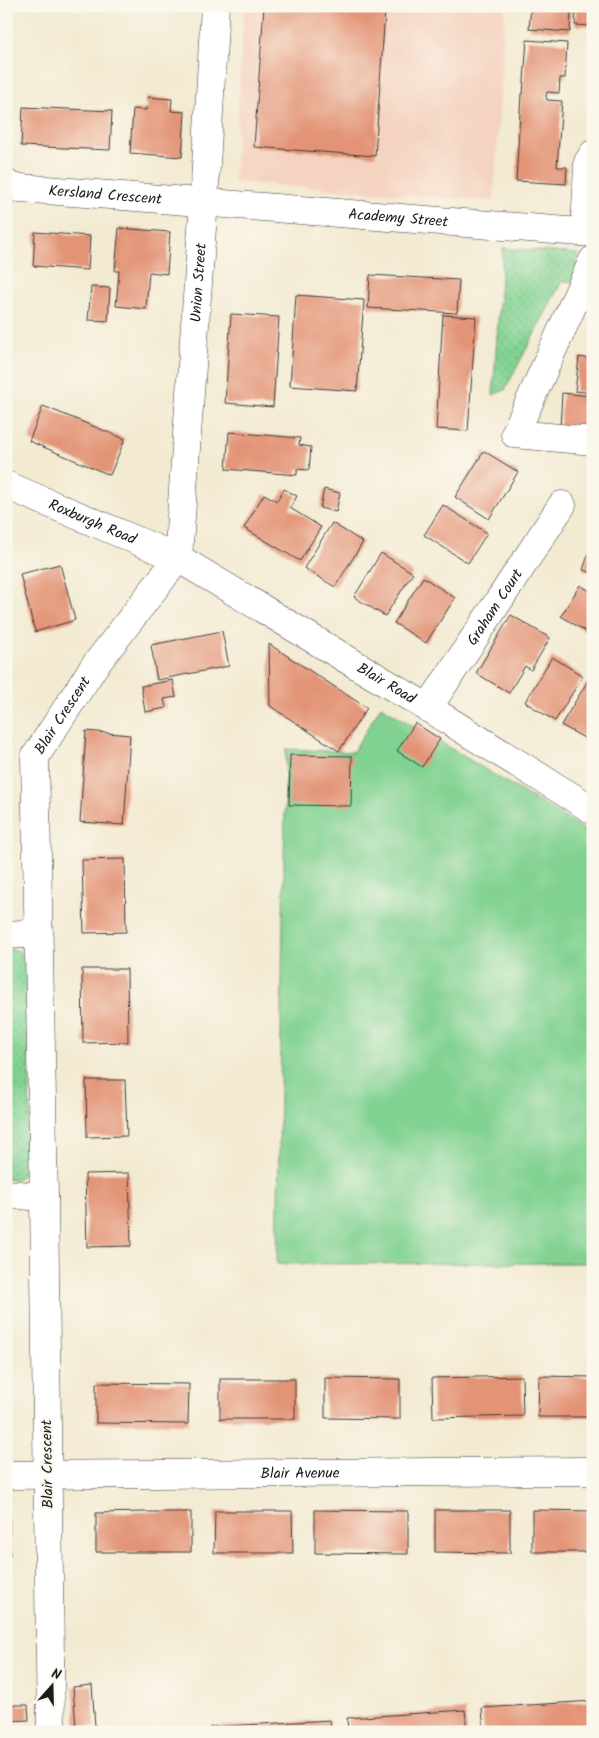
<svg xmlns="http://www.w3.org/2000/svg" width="599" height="1738" font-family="Kalam,sans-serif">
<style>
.built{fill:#f4d3c0}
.grass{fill:url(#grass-dots);stroke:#4e7757}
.pitch{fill:#81d292;stroke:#4e7757}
.building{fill:#e39477}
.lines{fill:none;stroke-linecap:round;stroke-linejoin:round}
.minor-casing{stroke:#3c3b37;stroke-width:29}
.minor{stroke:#fff;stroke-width:28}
.labels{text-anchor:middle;stroke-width:4;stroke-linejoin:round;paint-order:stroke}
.street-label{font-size:15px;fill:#1c1c1c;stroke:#fbf7ec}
</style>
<defs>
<pattern id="grass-dots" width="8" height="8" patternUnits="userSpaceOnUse" patternTransform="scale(1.25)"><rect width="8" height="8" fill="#81d292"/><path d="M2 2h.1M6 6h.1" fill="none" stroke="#6fb47d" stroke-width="1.8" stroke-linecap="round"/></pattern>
</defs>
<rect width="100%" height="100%" fill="#fbf7ec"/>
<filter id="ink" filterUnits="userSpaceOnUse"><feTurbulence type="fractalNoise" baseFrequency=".02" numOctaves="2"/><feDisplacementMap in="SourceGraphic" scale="10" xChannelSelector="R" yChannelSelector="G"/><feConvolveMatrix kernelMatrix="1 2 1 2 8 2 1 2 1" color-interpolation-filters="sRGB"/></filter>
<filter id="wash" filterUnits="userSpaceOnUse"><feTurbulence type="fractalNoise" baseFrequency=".0096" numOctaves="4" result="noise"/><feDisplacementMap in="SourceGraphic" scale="20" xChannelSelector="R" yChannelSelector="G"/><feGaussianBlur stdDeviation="1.12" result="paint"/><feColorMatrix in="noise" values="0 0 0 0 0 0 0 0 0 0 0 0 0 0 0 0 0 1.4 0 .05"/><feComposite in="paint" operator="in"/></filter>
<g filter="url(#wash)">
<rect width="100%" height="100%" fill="#f3ead2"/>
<polygon class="built" points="244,6 505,6 494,201 234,182"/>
<g class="grass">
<polygon points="503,248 578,254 576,282 562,281 505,390 493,395"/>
<polygon points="6,948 20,951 29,960 30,1169 17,1179 6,1179"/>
</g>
<polygon class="pitch" points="381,706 593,835 593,1263 277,1264 286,749 353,752"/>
<g id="blocks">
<g class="building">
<polygon points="264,6 317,6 385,11 375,156 254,147"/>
<polygon points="531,6 593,6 593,26 575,25 576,11 571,11 570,32 529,29"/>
<polygon points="527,40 567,43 565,78 560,78 559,93 547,92 546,96 547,100 562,101 557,167 567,167 566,184 516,181 521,94 523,94"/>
<polygon points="147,97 172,99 171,111 185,112 182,157 130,153 133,109 146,110"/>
<polygon points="23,107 112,111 110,150 21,146"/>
<polygon points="119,228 170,232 167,274 149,272 146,309 116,306 119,271 115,271"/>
<polygon points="35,232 90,236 88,270 33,266"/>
<polygon points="370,275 459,280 457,313 368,308"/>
<polygon points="91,287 110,288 108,321 88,320"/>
<polygon points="296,295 364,300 357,391 290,386"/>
<polygon points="231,314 279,317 273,407 225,403"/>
<polygon points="443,315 476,317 468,431 436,429"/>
<polygon points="579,357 593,359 593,393 575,391"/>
<polygon points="562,393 593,396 592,431 560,429"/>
<polygon points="43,406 125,439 110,475 29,441"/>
<polygon points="229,432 300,438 299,445 311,447 309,470 297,469 297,475 226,469"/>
<polygon points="484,451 518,472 489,519 455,497"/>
<polygon points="284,489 297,496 290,508 321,527 300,561 244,528 264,494 277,501"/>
<polygon points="324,489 340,493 336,512 320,508"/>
<polygon points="443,505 487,533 468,563 424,535"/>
<polygon points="332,523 363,542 335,587 304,568"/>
<polygon points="592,543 593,543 593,573 583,570"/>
<polygon points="381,553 413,573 385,616 354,597"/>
<polygon points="60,564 75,620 35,632 20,574"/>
<polygon points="423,577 455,598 426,643 394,623"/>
<polygon points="580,585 593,593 593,636 561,616"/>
<polygon points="511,615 550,638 531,670 525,666 509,693 476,673"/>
<polygon points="222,631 229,666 157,680 151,645"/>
<polygon points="269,644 367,708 339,751 270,706"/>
<polygon points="552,657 583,676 555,721 525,702"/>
<polygon points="589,679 593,682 593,743 561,725"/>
<polygon points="173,680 176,697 164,699 166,708 145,712 141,686"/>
<polygon points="415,723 440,739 422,767 397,751"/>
<polygon points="86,731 130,735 124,825 80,822"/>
<polygon points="290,755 352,756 351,806 289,805"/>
<polygon points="125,859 126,932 84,933 82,860"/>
<polygon points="82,969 127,969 128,1042 83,1043"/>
<polygon points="86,1080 125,1080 127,1136 87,1137"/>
<polygon points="129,1173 131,1246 87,1247 85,1174"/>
<polygon points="522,1376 523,1416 433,1418 432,1378"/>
<polygon points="539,1376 593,1377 593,1417 538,1417"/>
<polygon points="325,1378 400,1379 400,1419 325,1418"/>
<rect x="220" y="1379" width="75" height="40"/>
<polygon points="96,1383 189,1384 188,1424 96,1423"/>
<polygon points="315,1510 408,1511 408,1554 315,1553"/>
<polygon points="435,1510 510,1510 510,1553 435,1552"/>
<polygon points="532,1510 593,1511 593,1552 532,1552"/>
<polygon points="215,1511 292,1511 293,1553 214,1553"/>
<polygon points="146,1512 191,1512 191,1552 96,1552 96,1513"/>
<polygon points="6,1519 9,1519 10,1556 6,1556"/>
<polygon points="92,1685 95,1726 76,1727 73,1687"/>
<polygon points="593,1701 593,1732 484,1732 482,1708"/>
<polygon points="6,1705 28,1705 29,1720 6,1721"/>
<polygon points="465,1710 467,1732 348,1732 347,1718"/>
<polygon points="330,1720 331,1732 210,1732 210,1727"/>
<polygon points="193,1728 193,1732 158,1732 158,1730"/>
</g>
</g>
</g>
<g filter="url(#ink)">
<use href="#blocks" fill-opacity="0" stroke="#3c3b37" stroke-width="1"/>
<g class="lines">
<defs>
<g id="minor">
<path id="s1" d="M 6,183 L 8,187 L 593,233"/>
<polyline points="585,232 588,162 593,154"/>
<polyline points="593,260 515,434 593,441"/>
<path id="s2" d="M 6,485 L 178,558 L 428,708 L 593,810"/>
<path id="s3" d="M 178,558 L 204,201 L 215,6"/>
<path id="s4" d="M 428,708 L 562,505"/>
<polyline points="6,935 39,933"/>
<polyline points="6,1194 44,1197"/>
<path id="s5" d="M 6,1475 L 593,1471"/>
<path id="s6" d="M 51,1732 L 44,1197 L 35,757 L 93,668 L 178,558"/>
</g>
</defs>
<use href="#minor" class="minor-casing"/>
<use href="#minor" class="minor"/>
</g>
</g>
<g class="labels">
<g class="street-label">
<text dy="5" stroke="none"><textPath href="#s1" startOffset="102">Kersland Crescent</textPath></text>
<text dy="5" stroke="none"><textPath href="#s1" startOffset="396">Academy Street</textPath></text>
<text dy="5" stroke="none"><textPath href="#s3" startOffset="276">Union Street</textPath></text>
<text dy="5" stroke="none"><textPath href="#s2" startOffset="94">Roxburgh Road</textPath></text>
<text dy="5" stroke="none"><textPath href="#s4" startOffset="121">Graham Court</textPath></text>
<text dy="5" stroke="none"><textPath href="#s2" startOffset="430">Blair Road</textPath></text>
<text dy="5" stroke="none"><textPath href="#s6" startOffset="1025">Blair Crescent</textPath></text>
<text transform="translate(47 1464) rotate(-91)" y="5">Blair Crescent</text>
<text dy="5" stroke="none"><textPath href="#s5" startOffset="294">Blair Avenue</textPath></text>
</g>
</g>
<rect width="599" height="1738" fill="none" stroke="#fbf7ec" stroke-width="25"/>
<g transform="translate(52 1686) rotate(20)" stroke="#fbf7ec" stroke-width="4" paint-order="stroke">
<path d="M0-4L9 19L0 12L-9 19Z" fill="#1c1c1c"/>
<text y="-8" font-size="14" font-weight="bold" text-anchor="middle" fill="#1c1c1c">N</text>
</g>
</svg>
